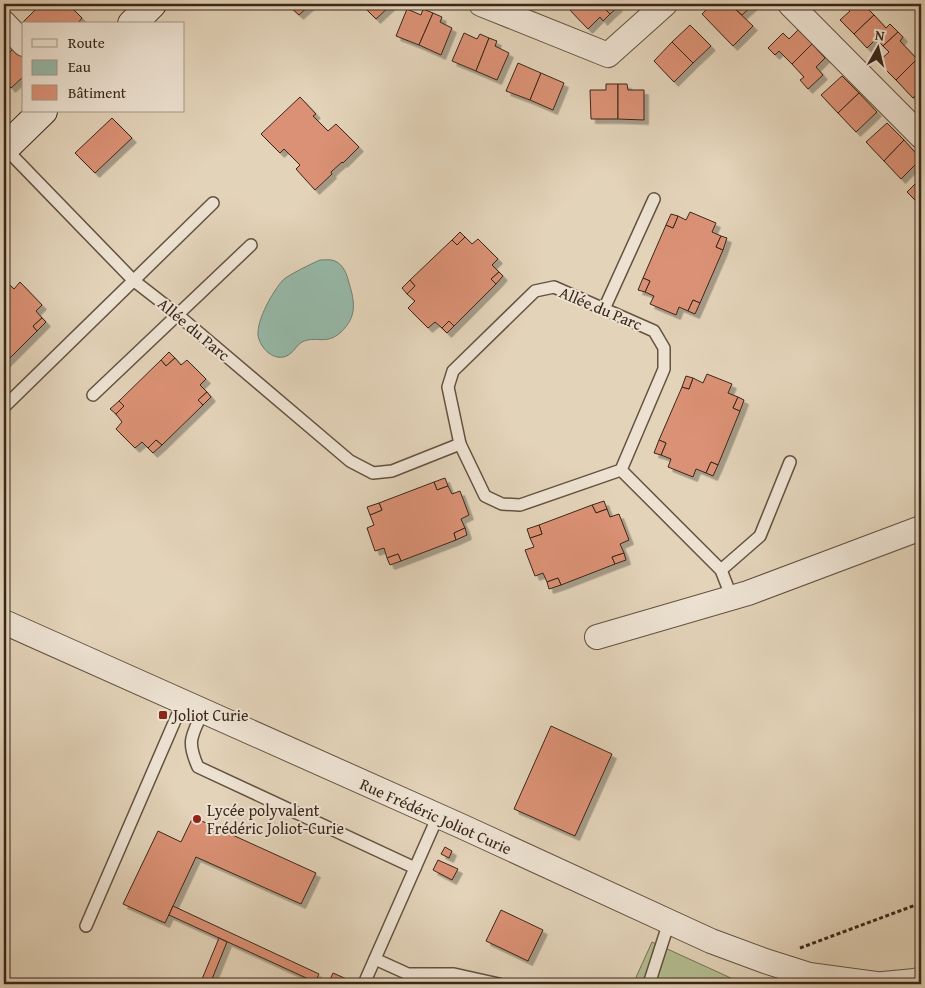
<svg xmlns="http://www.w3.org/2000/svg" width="925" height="988" font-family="'Gentium Book Plus',serif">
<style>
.green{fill:#b3bc90;stroke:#767254}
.water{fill:#96b9a9;stroke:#717f6f}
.building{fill:#db9174;stroke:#392719;filter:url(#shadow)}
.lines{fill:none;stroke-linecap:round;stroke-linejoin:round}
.lane-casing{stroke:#645241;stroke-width:14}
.street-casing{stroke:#645241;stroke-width:26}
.secondary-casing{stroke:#392719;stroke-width:30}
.path{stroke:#392719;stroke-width:3;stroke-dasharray:4 2.5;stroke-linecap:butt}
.lane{stroke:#ede2d2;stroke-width:11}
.street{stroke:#ede2d2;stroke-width:24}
.secondary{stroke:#ede2d2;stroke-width:28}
.poi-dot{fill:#8f2418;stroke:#ede2d2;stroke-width:2}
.labels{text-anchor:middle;stroke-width:4;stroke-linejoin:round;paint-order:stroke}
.street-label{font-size:16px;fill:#392719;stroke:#ede2d2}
.poi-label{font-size:16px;fill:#392719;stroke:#ede2d2;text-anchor:start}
</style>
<defs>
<filter id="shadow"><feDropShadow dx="4.5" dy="4.5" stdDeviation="0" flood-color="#0004"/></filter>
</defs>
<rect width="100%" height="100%" fill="#e3d3b9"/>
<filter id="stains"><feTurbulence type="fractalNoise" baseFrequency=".004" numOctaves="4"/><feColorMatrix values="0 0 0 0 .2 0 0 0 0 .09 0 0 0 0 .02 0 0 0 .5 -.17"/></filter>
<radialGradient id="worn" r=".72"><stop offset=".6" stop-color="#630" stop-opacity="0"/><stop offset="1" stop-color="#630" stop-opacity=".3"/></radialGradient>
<polygon class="green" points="652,942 744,984 633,984"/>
<path class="water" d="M 320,260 C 325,260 331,259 335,261 C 344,265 347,275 349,283 C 355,302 357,317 341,332 C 326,346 316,335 302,342 C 297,345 295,350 291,353 C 278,365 260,350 258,335 C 257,319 273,291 283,280 C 288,275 313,263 320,260 Z"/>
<g class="building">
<polygon points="39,4 68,4 82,18 77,24 24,24 24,29 20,25 40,5"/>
<polygon points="287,4 311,4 299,15"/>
<polygon points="361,4 392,4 376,19"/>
<polygon points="570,4 600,4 610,14 603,21 600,17 588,29 567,7"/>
<polygon points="600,4 615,4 618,7 610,14"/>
<polygon points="712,4 730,4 753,26 733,46 702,14"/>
<polygon points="730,4 754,4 742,15"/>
<polygon points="843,4 863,4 874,15 854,34 840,20 850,11"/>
<polygon points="407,9 421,15 423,9 433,13 419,45 396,36"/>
<polygon points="433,13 442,17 440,22 452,28 441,55 419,45"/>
<polygon points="874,15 886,28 890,24 898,32 883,46 876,39 867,48 854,34"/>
<polygon points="690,25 711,46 693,63 672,42"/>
<polygon points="798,30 812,44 792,64 779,51 775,55 768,48 783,33 789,39"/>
<polygon points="898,32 903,37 900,41 917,59 896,80 878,62 889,52 883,46"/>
<polygon points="464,33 477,39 480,34 489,38 476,71 452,61"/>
<polygon points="489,38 497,41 495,46 509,53 497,80 476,71"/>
<polygon points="672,42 693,63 674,82 654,61"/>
<polygon points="812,44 825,58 816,67 823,75 808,89 800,80 804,77 792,64"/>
<polygon points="14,48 24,59 24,76 11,88 4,80 4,58"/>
<polygon points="917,59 921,63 921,90 913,98 896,80"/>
<polygon points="518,63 541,73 530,100 506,91"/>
<polygon points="541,73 564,83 553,110 530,100"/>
<polygon points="842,76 859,93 838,113 821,95"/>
<polygon points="606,84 618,84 618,119 591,119 590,90 606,90"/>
<polygon points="618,84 627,84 628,90 644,90 644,120 618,119"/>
<polygon points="859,93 877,112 856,132 838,113"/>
<polygon points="300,97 316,114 313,116 328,131 336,124 359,147 343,163 342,162 331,172 332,174 315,190 296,169 300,165 284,149 280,153 261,134"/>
<polygon points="112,118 132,138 95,173 75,153"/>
<polygon points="887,123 904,140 884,161 866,142"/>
<polygon points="904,140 921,159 901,179 884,161"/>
<polygon points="921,178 921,198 919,196 915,200 907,192"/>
<polygon points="690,212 716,223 712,232 721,236 716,247 723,250 700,303 693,300 688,311 679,307 676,315 650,304 654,296 645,292 650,281 643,278 666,225 673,228 678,216 686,220"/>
<polygon points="671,214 678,216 673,228 666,225"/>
<polygon points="460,232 465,237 457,245 452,240"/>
<polygon points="721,236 727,238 723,250 716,247"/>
<polygon points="465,237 472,244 478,239 498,259 492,265 499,272 491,279 496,284 454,326 449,321 442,328 435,322 428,328 408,308 415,301 407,294 415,286 410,280 452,240 457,245"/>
<polygon points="499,272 503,276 496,284 491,279"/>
<polygon points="643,278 650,281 645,292 638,290"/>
<polygon points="410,280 415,286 407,294 402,288"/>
<polygon points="7,282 14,289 20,282 42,305 36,311 42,318 33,326 37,331 4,364 4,285"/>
<polygon points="693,300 700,303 695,314 688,311"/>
<polygon points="42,318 46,322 37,331 33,326"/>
<polygon points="449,321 454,326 447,333 442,328"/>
<polygon points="169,352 175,358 166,366 161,360"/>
<polygon points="175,358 181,365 187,360 206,379 200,385 207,392 198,400 203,405 162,445 156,440 148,448 142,442 135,448 116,429 122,422 116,414 124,406 119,401 161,360 166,366"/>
<polygon points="707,374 732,384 728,393 738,397 733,408 740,411 718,465 711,462 706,473 696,469 693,477 668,467 671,459 661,455 666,443 659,440 682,387 689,389 693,378 703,383"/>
<polygon points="686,376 693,378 689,389 682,387"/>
<polygon points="207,392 211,397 203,405 198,400"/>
<polygon points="738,397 744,400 740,411 733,408"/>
<polygon points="119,401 124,406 116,414 110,409"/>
<polygon points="156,440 162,445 153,453 148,448"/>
<polygon points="659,440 666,443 661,455 654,453"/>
<polygon points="711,462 718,465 713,476 706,473"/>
<polygon points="445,478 448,486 437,490 434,482"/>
<polygon points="434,482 437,490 448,486 452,494 460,491 469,515 461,519 465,528 454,533 456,540 401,561 398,554 387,558 384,548 375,551 367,528 374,525 370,515 382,510 379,503"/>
<polygon points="604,501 607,509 596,513 592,505"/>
<polygon points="379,503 382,510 370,515 367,507"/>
<polygon points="592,505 596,513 607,509 610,517 619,514 629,540 620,544 624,553 612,557 615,564 561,585 558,578 547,582 543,573 535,576 525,550 534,547 530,538 542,534 539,525"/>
<polygon points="539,525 542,534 530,538 527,529"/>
<polygon points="465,528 467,535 456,540 454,533"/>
<polygon points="624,553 626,560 615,564 612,557"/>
<polygon points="398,554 401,561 390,565 387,558"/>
<polygon points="558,578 561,585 549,589 547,582"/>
<polygon points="551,726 612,754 575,836 514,809"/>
<polygon points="193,817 316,873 301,904 196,857 165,923 123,904 158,831 181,842"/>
<polygon points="445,847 452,851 449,858 441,854"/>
<polygon points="438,860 458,869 452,880 433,870"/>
<polygon points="173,906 319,974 315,982 169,915"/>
<polygon points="501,910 543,930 528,961 486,941"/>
<polygon points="219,938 227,942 210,984 200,984"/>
<polygon points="333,973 358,984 328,984"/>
</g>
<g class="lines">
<defs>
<g id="lane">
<polyline points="5,148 133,280 178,315 350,461 373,473 392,471 460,444"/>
<polygon points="554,287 654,331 664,348 664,369 621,470 520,505 502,504 485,496 460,444 448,387 453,371 535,291"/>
<polyline points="604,309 654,199"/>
<polyline points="93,395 251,245"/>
<polyline points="4,407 213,203"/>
<polyline points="621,470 721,570 732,598"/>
<polyline points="721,570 760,536 790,462"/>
<path d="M 203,711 C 192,736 186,740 198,767 L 415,868"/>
<polyline points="86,926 183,702"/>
<polyline points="375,959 408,974 454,974 499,984"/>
<polyline points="366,979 438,816"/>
<polyline points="649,984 669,922"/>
</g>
<g id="street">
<polyline points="481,4 608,55 665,4"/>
<polyline points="790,4 921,136"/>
<polyline points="4,23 24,44"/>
<polyline points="4,622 461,826 711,941 765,961 809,975 876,984"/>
<polyline points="597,637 748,593 921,528"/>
<polyline points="883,984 915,981 921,979"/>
</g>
<g id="secondary">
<polyline points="132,24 152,4"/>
<polyline points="4,149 43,111"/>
</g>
</defs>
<use href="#lane" class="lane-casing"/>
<use href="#street" class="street-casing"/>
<use href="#secondary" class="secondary-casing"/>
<polyline class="path" points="800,948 921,903"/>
<use href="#lane" class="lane"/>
<use href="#street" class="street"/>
<use href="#secondary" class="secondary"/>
</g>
<g class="poi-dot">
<rect x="158" y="710" width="10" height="10" rx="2.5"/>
<circle cx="197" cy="819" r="5"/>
</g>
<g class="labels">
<g class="street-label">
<text transform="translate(601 308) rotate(23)" y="6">Allée du Parc</text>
<text transform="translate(194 329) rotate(40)" y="6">Allée du Parc</text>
<text transform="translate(436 816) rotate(24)" y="6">Rue Frédéric Joliot Curie</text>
</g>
<g class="poi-label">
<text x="173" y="721">Joliot Curie</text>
<text x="207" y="816">Lycée polyvalent<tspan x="207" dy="18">Frédéric Joliot-Curie</tspan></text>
</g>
</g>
<rect width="925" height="988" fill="none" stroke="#e3d3b9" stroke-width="20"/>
<rect x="5" y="5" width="915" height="978" fill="none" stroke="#392719" stroke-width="2.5"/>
<rect x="10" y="10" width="905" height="968" fill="none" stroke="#392719"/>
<rect x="22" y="22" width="162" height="90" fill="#ede2d2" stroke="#a59788"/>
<rect x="32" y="39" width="25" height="8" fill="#ede2d2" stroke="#a59788"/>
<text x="68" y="48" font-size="15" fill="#392719">Route</text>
<rect x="32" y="60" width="25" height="15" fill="#96b9a9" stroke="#a59788"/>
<text x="68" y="72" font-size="15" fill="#392719">Eau</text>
<rect x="32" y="85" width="25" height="15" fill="#db9174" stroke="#a59788"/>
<text x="68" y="98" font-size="15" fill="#392719">Bâtiment</text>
<g transform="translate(878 48) rotate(8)" stroke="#ede2d2" stroke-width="4" paint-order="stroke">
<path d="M0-4L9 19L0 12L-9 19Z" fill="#392719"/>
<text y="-8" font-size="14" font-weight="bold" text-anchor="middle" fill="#392719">N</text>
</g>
<rect width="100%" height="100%" filter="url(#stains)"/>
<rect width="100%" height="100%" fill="url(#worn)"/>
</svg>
